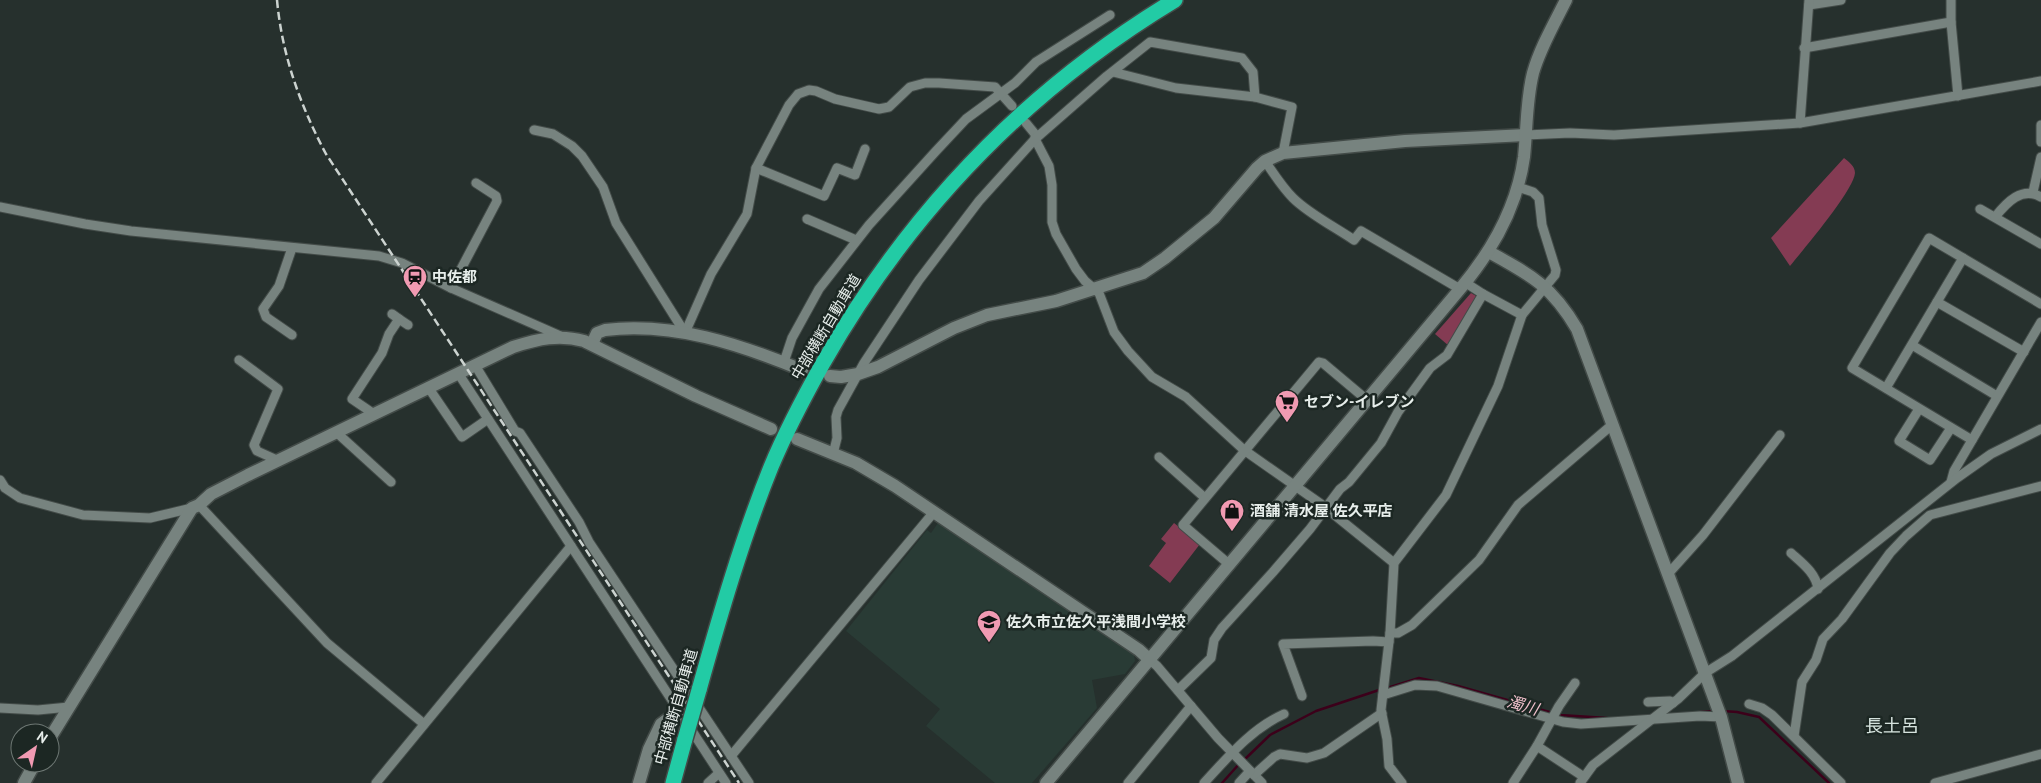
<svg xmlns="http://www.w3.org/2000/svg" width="2041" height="783" font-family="'PT Sans','Noto Sans JP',sans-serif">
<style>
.built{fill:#293b35}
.green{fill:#843b53}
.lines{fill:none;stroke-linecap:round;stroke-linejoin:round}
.stream{stroke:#3c001a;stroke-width:2.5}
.street-casing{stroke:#434b48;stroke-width:11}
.secondary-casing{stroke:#434b48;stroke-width:15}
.highway-casing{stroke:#434b48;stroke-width:18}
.street{stroke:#77837f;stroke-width:9}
.secondary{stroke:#77837f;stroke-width:12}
.highway{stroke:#22cba5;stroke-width:15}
.rail{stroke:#ccd3d0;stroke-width:2.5;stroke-dasharray:8 4;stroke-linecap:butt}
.highway-bridge-casing{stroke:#434b48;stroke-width:18;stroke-linecap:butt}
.highway-bridge{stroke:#22cba5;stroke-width:15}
.labels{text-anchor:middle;stroke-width:5;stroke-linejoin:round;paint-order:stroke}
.poi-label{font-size:15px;font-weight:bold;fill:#e7eeeb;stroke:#1c2723;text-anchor:start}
.street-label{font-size:15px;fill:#e7eeeb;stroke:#1c2723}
.water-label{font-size:16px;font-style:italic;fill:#f0bfcb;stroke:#1c2723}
.quarter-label{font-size:18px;fill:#d5e2dd;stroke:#1c2723}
</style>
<rect width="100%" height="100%" fill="#26302d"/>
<polygon class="built" points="938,523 1134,655 1135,661 1125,674 1092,680 1097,708 1032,783 995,783 926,726 940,709 846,631 927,530 931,533"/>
<g class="green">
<path d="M 1844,158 C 1849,162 1855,166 1855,173 C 1854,190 1803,250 1790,266 L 1771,238 Z"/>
<polygon points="1471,293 1478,297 1449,346 1435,334"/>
<polygon points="1174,523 1200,544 1170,583 1149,566 1166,543 1161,539"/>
</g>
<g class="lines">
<g class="stream">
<polyline points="1387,688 1419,678 1458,686 1560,715 1607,718"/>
<polyline points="1723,711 1737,712 1759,717 1829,783"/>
<polyline points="1700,712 1715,711"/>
<polyline points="1244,760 1270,735 1316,711 1382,689"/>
<polyline points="1222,783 1240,763"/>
</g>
<defs>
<g id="street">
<polyline points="1809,5 1841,0"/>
<polyline points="1951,22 1958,96"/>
<polyline points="1804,48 1951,22 1951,0"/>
<polyline points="1113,72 1176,88 1255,97 1292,107 1283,153"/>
<polyline points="1026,123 1035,134 1035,139 1049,166 1052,185 1052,222 1056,234 1076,269 1085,281 1099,293 1114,332 1128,351 1152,377 1186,397 1244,450 1321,504 1394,563"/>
<polyline points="1800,123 1809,0"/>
<polyline points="2041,125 2041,142"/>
<polyline points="534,130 553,134 572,146 582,156 603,187 616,223 685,333"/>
<polyline points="1526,135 1570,133 1614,135 1800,123 2041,81"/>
<path d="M 1265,161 C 1274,174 1282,187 1293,198 C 1309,214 1335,227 1354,240 L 1361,231 L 1460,289"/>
<polyline points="756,168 824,196 837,168 855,175 865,149"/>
<polyline points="2033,192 2041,157"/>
<polyline points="0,207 85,224 131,231 379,256 402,263 451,288 563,337"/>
<polyline points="1980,209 2041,244"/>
<path d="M 1995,217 C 2007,202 2022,186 2041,197"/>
<polyline points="807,219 856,240"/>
<polyline points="1466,283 1483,294"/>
<polyline points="451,288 497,201 496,196 476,183"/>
<polyline points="1937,302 2024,352"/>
<polyline points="399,319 408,325"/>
<polyline points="685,333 711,274 747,214 756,168 789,105 798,94 809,90 816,91 835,99 879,109 889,107 910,87 925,83 939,83 995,87 1012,106"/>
<polyline points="292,335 266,317 263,309 279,286 292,248"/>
<polyline points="1912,345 1997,396"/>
<polyline points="239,360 278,389 254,445 257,451 277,460"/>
<polyline points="784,362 792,338 819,289 869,225 936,151 966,119 1015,83 1036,62 1110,15"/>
<polyline points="475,365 515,431 520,433 579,522 589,542 749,783"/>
<polyline points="458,373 726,783"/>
<polyline points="428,387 462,437 488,419"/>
<polyline points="1886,388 1963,258"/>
<polyline points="1919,409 1899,441 1930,460 1951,428"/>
<polyline points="374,414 352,399 382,353 389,334 399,319 392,314"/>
<polyline points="336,432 391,482"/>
<polyline points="1972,440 1852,368 1929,238 2041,304"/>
<polyline points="833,454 837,438 836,417 838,410 864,363 919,280 979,201 1035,139 1107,76 1150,42 1242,58 1253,72 1255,97"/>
<polyline points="1159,457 1205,498"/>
<polyline points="0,480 5,488 20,498 83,515 150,518 192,508"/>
<polyline points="1951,482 1954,471 2041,322"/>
<polyline points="199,505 327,643 424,724"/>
<path d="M 1791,553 C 1802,563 1816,573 1818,589"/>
<polyline points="1230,565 1183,525 1319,362 1323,363 1367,400"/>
<polyline points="1668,574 1703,535 1780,435"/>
<polyline points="1390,633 1398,633 1412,625 1479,560 1518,505 1613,424"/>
<polyline points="1150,660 1157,666 1218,738 1262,783"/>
<polyline points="1178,690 1211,658 1214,640 1222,628 1273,572 1310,529 1340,489 1349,482 1381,443 1398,412 1430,368 1447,355 1483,294 1522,315 1555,275 1556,270 1542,225 1539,198 1533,192 1518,187"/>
<polyline points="1383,695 1415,685 1437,686 1563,722 1581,724 1700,716 1721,717"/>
<polyline points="1302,696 1283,644 1373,641 1389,642"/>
<polyline points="1648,702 1670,701 1673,703"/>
<polyline points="1749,704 1762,708 1772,715 1841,783"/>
<polyline points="0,708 38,710 69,707"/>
<polyline points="1794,736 1802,682 1816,660 1823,639 1842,619 1890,553 1906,536 1930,515 2041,486"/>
<polyline points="1537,746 1559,706 1575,683"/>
<polyline points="731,756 934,512"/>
<polyline points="1254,775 1274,757 1280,754 1307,758 1324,753 1382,713"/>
<polyline points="376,783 571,546"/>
<polyline points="708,783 719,773"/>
<polyline points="1128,783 1191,706"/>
<path d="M 1204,783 C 1228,757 1251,729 1284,714"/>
<polyline points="1239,783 1250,771"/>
<polyline points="1402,783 1389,766 1387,739 1381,710 1390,633 1394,563 1446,495 1498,386 1522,315"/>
<polyline points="1513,783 1537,746 1584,777"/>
<polyline points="1580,783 1593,765 1678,699 1705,673 1732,656 1957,478 1991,454 2041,429"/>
<polyline points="1935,783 2041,754"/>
</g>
<g id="secondary">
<path d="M 1489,252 C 1531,275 1552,286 1577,329 L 1721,717 L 1738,783"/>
<path d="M 592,344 L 597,333 L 605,330 C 674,322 739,344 802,370"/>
<polyline points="830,376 841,377 858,374 878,367 954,328 987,315 1056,301 1143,273 1165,258 1214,218 1257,168 1265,161 1283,153 1405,141 1526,135"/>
<polyline points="797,439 856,463 895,486 1139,650 1150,660"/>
<path d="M 50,738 L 192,508 L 199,505 L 211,494 L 248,475 L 513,347 C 538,339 559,334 584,341 L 696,396 L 771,429"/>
<polyline points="24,783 35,763"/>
<polyline points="639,783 649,749 661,724 680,710"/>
<path d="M 1046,783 L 1460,289 C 1492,251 1517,208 1524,157 C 1527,129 1526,101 1533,73 C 1540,48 1554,24 1566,0"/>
</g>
<g id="highway">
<path d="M 699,690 C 720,615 742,539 771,467 C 786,431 804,397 823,363 C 909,212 1026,90 1175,0"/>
<polyline points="673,783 685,739"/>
</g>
</defs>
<use href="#street" class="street-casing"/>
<use href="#secondary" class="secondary-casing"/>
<use href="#highway" class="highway-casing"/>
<use href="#street" class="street"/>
<use href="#secondary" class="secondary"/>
<use href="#highway" class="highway"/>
<path class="rail" d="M 277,0 C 282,55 300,105 326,154 L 739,783"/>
<defs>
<polyline id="highway-bridge" points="685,739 699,690"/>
</defs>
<use href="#highway-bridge" class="highway-bridge-casing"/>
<use href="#highway-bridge" class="highway-bridge"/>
</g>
<defs>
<symbol id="station-pin" viewBox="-11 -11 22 30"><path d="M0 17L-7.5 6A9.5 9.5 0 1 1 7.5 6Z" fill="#f19ab2" stroke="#1c2723"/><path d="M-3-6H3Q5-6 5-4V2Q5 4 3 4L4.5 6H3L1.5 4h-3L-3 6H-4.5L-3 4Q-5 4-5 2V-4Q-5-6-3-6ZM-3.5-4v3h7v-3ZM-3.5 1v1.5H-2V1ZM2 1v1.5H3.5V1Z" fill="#111"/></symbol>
<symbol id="supermarket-pin" viewBox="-11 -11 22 30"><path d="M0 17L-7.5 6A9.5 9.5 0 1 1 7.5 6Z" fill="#f19ab2" stroke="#1c2723"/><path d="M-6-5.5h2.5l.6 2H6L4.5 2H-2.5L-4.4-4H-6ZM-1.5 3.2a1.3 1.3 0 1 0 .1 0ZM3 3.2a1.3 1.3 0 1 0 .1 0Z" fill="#111"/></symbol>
<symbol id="shop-pin" viewBox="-11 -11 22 30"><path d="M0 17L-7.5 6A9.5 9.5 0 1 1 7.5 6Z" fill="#f19ab2" stroke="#1c2723"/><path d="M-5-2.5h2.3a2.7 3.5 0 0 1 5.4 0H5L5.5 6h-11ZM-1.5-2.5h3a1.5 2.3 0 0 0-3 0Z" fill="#111"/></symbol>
<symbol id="school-pin" viewBox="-11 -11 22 30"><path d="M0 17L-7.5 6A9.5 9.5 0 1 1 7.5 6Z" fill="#f19ab2" stroke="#1c2723"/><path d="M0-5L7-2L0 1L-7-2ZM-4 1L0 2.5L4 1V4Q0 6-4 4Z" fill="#111"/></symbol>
</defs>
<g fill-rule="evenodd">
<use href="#station-pin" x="401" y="263" width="28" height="38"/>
<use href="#supermarket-pin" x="1273" y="388" width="28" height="38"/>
<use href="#shop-pin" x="1218" y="497" width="28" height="38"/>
<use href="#school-pin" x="975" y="608" width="28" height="38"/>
</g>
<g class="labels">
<g class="poi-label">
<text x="432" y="282">中佐都</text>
<text x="1304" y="407">セブン-イレブン</text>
<text x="1250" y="516">酒舗 清水屋 佐久平店</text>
<text x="1006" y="627">佐久市立佐久平浅間小学校</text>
</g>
<g class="street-label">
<text transform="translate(826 327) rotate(-59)" y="5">中部横断自動車道</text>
<text transform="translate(676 707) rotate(-74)" y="5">中部横断自動車道</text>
</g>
<g class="water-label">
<text transform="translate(1523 705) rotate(16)" y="6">濁川</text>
</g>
<g class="quarter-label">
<text x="1892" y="732">長土呂</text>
</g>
</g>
<g transform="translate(35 748) rotate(34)"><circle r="24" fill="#1c2723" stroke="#6d7773"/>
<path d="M0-4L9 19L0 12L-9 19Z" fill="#f19ab2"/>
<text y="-8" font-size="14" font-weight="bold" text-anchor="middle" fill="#e7eeeb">N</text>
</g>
</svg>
